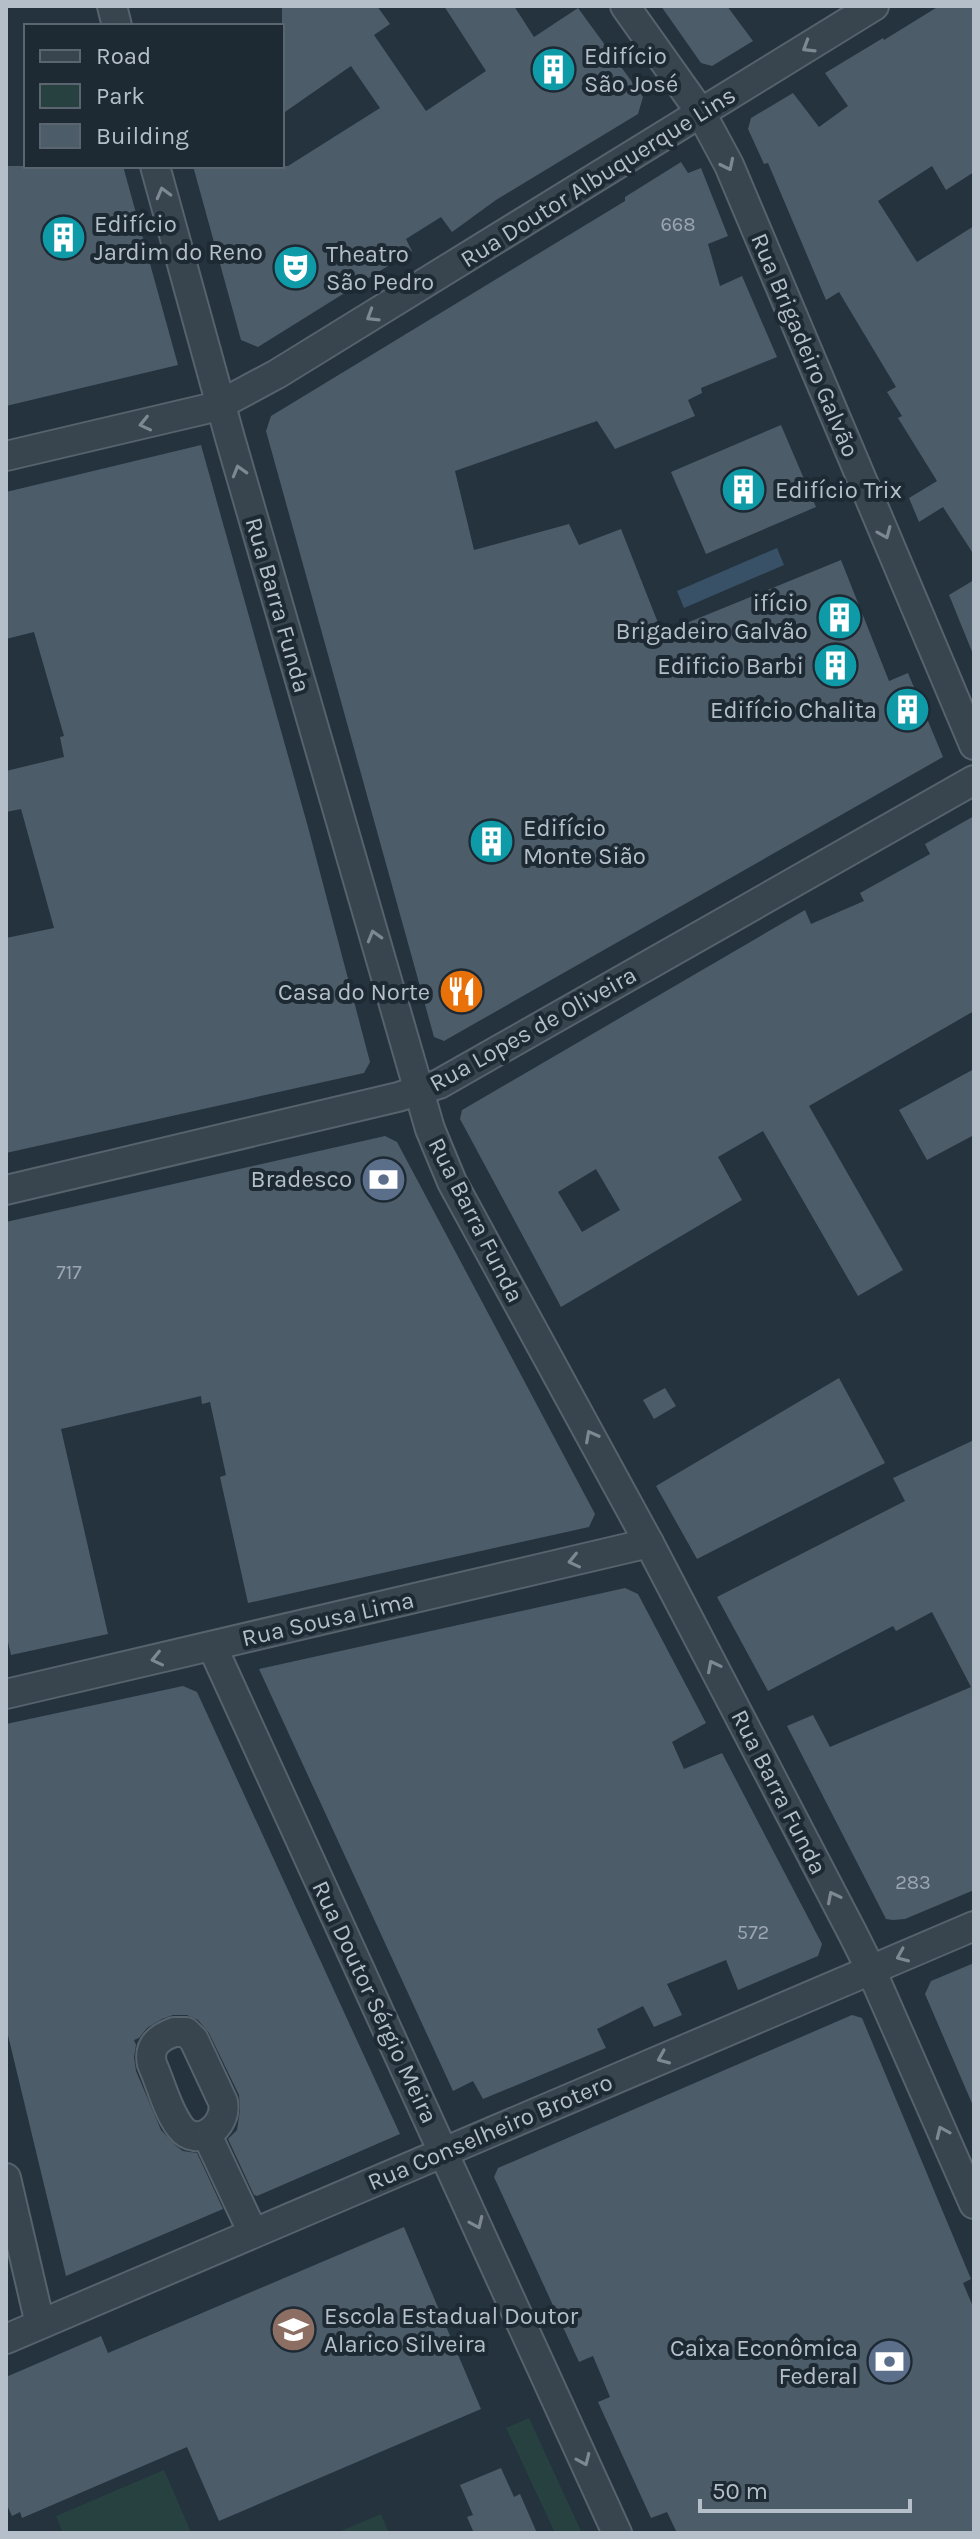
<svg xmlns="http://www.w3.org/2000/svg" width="980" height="2539" font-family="Karla,sans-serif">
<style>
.green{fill:#274140}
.water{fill:#385166}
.building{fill:#4d5c69;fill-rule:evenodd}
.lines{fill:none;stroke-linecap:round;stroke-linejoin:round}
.minor-casing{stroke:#56626c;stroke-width:32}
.minor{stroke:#38444e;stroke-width:28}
.oneway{stroke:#7d8892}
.labels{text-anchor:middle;stroke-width:8;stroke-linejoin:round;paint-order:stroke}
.number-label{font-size:20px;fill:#9ba6b1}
.poi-label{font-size:24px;fill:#b5bfc9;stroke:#1d2933;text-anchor:start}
.street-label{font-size:24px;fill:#b5bfc9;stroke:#1d2933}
</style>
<rect width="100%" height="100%" fill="#24333e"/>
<g class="green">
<polygon points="529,2418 582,2533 555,2533 506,2428"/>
<polygon points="164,2470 191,2532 63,2533 56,2516"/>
<polygon points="381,2514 389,2533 336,2533"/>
</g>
<polygon class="water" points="777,548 784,565 684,608 677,591"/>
<g class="building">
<polygon points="282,6 377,6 390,24 374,35 426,111 486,71 444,6 514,6 534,37 578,8 643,97 638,114 496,200 452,232 441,217 406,239 412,251 258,347 241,340 193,166 288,166 380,108 351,66 282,114"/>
<polygon points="661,6 727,6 753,41 712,66 701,63"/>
<polygon points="939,6 974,6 974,172 946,190 932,166 878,201 917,262 974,226 974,555 943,507 919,522 909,498 937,481 898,418 902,416 887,392 896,387 839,292 826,300 768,163 764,164 748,129 751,118 793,93 819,127 848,106 825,73 883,38 884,40"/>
<polygon points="681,162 688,173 701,168 728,236 708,244 720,286 742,276 777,357 701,388 702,393 688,400 695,416 615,449 597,421 455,471 474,550 569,524 579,545 621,529 662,633 841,560 889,681 908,673 943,757 444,1041 434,1037 266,431 271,416 625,201 625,197"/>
<polygon points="6,166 123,166 178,365 6,406"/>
<polygon points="781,425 816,507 706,554 671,472"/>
<polygon points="201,445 308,827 370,1062 364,1073 6,1153 6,938 54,928 21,809 6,812 6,771 64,757 60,737 64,736 34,632 6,639 6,492"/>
<polygon points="974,580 974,654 973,654 949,595"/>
<path d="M 974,816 L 974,1011 L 809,1106 L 903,1270 L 858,1296 L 763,1131 L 718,1157 L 742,1200 L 561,1307 L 460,1119 L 462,1110 L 805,910 L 811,924 L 864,901 L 860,893 L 930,854 L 925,844 ZM 596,1169 L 620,1210 L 582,1232 L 558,1192 Z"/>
<polygon points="974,1069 974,1135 927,1160 899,1110"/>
<polygon points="385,1136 397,1142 595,1514 589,1527 248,1603 220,1477 226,1475 210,1402 202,1404 201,1396 61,1429 108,1634 11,1655 6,1633 6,1222"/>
<polygon points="839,1378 885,1463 697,1559 656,1486"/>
<polygon points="665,1388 676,1406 654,1419 643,1400"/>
<polygon points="974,1440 974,1890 905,1919 893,1920 886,1919 787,1726 813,1715 830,1747 971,1687 932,1612 896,1631 893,1626 768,1691 717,1597 905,1501 893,1478"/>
<polygon points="625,1588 638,1594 706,1723 672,1742 684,1769 722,1753 822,1944 818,1956 738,1990 726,1960 667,1984 682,2015 654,2027 643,2006 597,2029 606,2048 483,2099 473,2081 453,2091 259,1669"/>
<polygon points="183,1686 197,1692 400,2134 257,2196 254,2195 228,2139 237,2130 240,2110 239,2095 209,2033 198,2020 187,2015 173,2015 162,2019 147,2028 139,2038 134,2040 136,2045 134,2057 136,2071 161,2130 176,2146 183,2151 197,2153 223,2209 66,2276 6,2027 6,1724"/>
<polygon points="974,1963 974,2108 925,1994 931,1981"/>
<polygon points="852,2015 862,2018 971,2279 963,2283 974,2309 974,2533 677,2533 667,2512 651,2518 598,2402 610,2397 593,2356 579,2362 494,2177 498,2168"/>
<polygon points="404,2227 481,2409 219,2521 187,2447 22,2518 20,2512 12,2516 6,2503 6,2377 101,2336 108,2353"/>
<polygon points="501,2468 514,2497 520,2494 537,2533 474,2533 467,2517 473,2515 460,2485"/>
</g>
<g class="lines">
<defs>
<g id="minor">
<polyline points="112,6 117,26"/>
<polyline points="625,6 701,113 729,165 974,745"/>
<polyline points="155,166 230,438 430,1129 452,1182 649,1543 853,1934 871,1970 974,2204"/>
<polyline points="6,456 206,409 221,404 277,374 874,6"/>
<polyline points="6,1190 398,1097 439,1084 974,780"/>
<polyline points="212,1646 617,2533"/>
<polyline points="6,1694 649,1543"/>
<path d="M 174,2032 L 186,2032 L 194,2040 L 223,2102 C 228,2126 197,2150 180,2127 C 167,2110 161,2084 152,2064 C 148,2046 158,2038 174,2032 Z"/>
<polyline points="207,2135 253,2233"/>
<polyline points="6,2178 40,2324"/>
<polyline points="6,2339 974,1926"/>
</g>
</defs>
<use href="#minor" class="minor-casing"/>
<use href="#minor" class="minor"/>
</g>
<defs><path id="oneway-chevron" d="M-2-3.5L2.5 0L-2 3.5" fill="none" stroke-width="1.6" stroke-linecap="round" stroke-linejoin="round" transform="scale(2)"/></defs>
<g class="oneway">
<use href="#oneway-chevron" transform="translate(808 47) rotate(148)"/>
<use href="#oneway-chevron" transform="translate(728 165) rotate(64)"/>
<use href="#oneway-chevron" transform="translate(163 193) rotate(-105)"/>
<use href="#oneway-chevron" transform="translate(372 316) rotate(148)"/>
<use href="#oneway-chevron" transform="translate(145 424) rotate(167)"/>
<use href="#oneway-chevron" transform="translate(239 471) rotate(-106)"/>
<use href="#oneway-chevron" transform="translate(885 533) rotate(67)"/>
<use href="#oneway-chevron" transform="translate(374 936) rotate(-106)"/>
<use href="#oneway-chevron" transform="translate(591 1436) rotate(-118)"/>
<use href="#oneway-chevron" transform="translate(574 1561) rotate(167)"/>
<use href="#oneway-chevron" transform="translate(157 1659) rotate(167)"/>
<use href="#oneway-chevron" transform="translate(713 1666) rotate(-117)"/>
<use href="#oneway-chevron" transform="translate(833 1897) rotate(-117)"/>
<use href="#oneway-chevron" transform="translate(902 1956) rotate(157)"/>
<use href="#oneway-chevron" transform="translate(663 2058) rotate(157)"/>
<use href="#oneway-chevron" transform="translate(942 2132) rotate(-114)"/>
<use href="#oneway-chevron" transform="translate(477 2223) rotate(66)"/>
<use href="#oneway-chevron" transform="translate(584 2460) rotate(66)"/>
</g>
<defs>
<symbol id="building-disc" viewBox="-11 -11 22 22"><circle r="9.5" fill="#0f9aa8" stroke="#1d2933"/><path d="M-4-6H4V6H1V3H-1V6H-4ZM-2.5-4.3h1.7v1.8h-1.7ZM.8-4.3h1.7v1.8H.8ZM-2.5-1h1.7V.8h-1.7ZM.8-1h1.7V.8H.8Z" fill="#fff"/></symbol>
<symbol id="theatre-disc" viewBox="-11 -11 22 22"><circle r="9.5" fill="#0f9aa8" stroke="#1d2933"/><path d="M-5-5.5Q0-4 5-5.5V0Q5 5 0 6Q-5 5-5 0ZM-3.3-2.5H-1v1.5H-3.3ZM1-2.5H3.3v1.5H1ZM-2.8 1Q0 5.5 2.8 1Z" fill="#fff"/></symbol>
<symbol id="restaurant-disc" viewBox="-11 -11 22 22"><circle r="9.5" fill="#e8710a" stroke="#1d2933"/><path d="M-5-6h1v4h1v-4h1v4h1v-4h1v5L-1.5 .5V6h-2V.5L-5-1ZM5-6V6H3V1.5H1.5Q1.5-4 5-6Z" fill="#fff"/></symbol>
<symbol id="bank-disc" viewBox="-11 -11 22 22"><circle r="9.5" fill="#5c6f8a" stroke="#1d2933"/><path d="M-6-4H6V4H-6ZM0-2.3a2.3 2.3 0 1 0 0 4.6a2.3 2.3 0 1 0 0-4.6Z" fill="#fff"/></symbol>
<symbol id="school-disc" viewBox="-11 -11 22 22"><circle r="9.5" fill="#8d6e63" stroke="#1d2933"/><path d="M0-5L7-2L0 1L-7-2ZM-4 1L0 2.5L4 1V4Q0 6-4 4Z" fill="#fff"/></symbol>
</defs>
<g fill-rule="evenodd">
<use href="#building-disc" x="528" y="44" width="51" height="51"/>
<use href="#building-disc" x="38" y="212" width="51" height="51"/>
<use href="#theatre-disc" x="270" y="242" width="51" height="51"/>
<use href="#building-disc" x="718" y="464" width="51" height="51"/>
<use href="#building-disc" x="814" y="592" width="51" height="51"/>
<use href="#building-disc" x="810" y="640" width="51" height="51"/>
<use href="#building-disc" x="882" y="684" width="51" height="51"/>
<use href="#building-disc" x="466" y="816" width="51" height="51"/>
<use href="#restaurant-disc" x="436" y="966" width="51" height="51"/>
<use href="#bank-disc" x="358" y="1154" width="51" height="51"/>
<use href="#school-disc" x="268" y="2304" width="51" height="51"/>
<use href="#bank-disc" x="864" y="2336" width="51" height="51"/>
</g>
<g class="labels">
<g class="number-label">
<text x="678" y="231">668</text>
<text x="69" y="1279">717</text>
<text x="913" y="1889">283</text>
<text x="753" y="1939">572</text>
</g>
<g class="poi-label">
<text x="584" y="64">Edifício<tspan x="584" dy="28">São José</tspan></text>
<text x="94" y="232">Edifício<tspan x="94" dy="28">Jardim do Reno</tspan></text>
<text x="326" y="262">Theatro<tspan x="326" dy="28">São Pedro</tspan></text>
<text x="775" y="498">Edifício Trix</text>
<text x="808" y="611" text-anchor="end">ifício<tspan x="808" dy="28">Brigadeiro Galvão</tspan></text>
<text x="804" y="674" text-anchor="end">Edificio Barbi</text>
<text x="877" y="718" text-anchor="end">Edifício Chalita</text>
<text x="523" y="836">Edifício<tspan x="523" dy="28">Monte Sião</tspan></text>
<text x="430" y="1000" text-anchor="end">Casa do Norte</text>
<text x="352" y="1187" text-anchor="end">Bradesco</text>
<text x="324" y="2324">Escola Estadual Doutor<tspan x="324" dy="28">Alarico Silveira</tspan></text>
<text x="858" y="2356" text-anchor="end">Caixa Econômica<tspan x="858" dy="28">Federal</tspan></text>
</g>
<g class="street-label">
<text transform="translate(598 177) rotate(-32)" y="8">Rua Doutor Albuquerque Lins</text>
<text transform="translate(805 345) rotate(67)" y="8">Rua Brigadeiro Galvão</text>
<text transform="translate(278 605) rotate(74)" y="8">Rua Barra Funda</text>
<text transform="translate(533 1029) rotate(-29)" y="8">Rua Lopes de Oliveira</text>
<text transform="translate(476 1220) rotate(63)" y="8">Rua Barra Funda</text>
<text transform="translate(328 1619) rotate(-13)" y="8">Rua Sousa Lima</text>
<text transform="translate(779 1792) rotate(63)" y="8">Rua Barra Funda</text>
<text transform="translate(375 2002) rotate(65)" y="8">Rua Doutor Sérgio Meira</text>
<text transform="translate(490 2132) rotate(-23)" y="8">Rua Conselheiro Brotero</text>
</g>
</g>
<rect width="980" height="2539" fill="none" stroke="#b5bfc9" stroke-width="16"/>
<rect x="24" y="24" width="260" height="144" fill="#1d2933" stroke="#5a656f" stroke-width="2"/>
<rect x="40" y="50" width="40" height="12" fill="#38444e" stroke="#5a656f" stroke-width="2"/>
<text x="96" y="64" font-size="24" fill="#b5bfc9">Road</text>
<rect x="40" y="84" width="40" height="24" fill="#274140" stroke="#5a656f" stroke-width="2"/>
<text x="96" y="104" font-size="24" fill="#b5bfc9">Park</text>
<rect x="40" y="124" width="40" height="24" fill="#4d5c69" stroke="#5a656f" stroke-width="2"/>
<text x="96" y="144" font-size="24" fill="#b5bfc9">Building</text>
<path d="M700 2499v12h210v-12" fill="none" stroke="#b5bfc9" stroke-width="4"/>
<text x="712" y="2499" font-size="24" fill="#b5bfc9" stroke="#1d2933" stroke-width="6" paint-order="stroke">50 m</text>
</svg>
